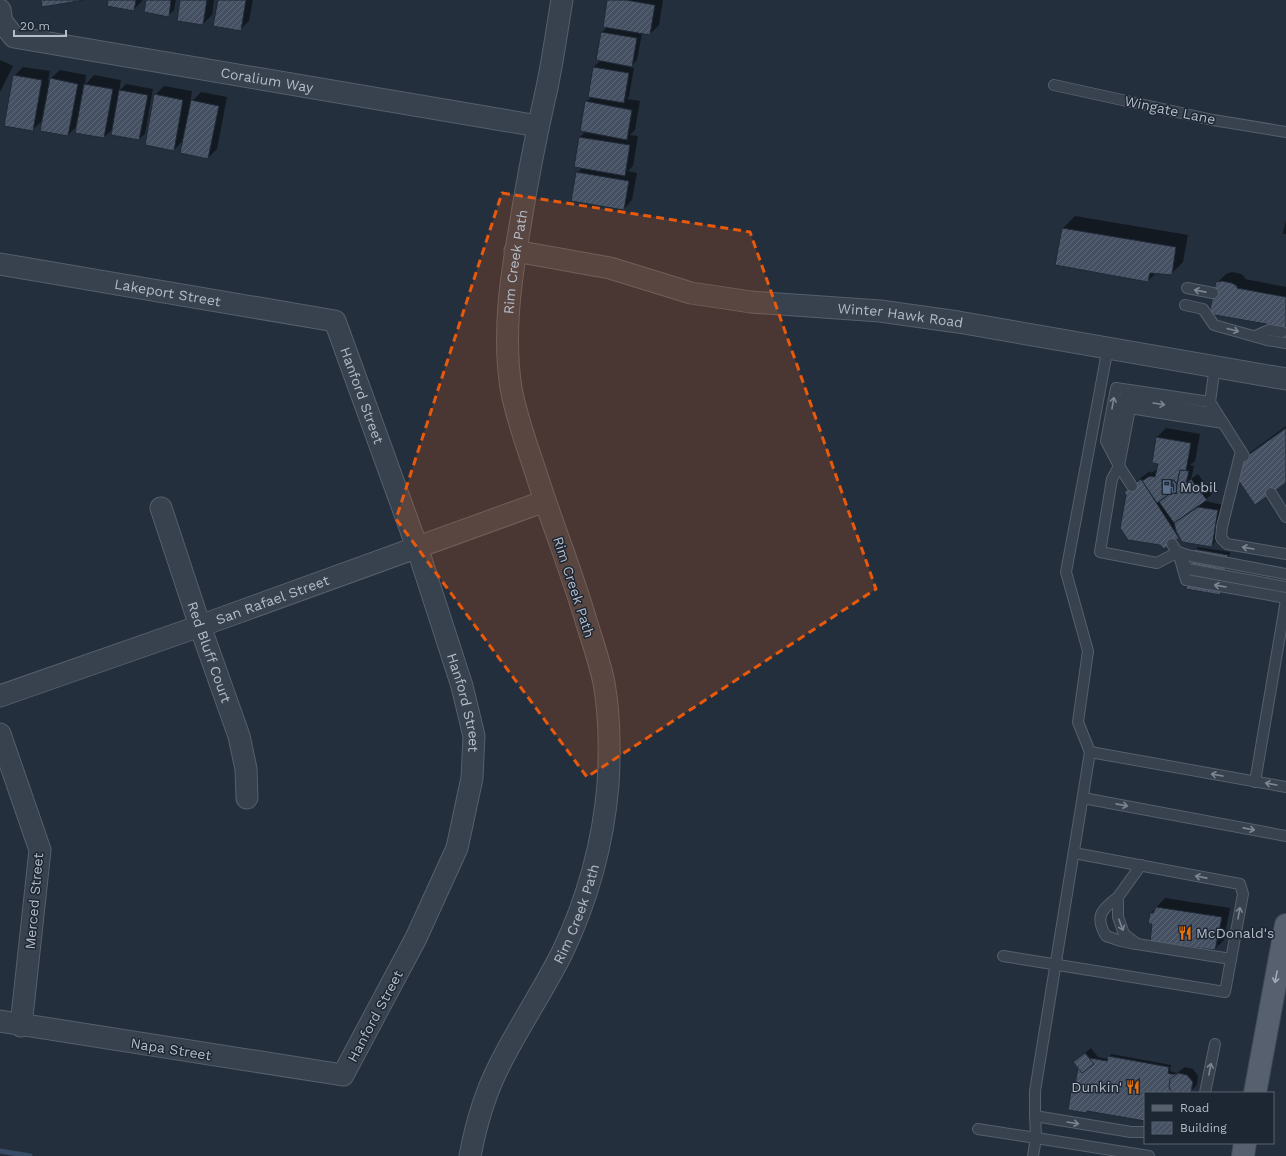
<svg xmlns="http://www.w3.org/2000/svg" width="1286" height="1156" font-family="'Work Sans',sans-serif">
<style>
.shadow{fill:#0007}
.lines{fill:none;stroke-linecap:round;stroke-linejoin:round}
.stream{stroke:#394c67;stroke-width:5}
.building{fill:url(#building-hatch);stroke:#1f2835}
.lane-casing{stroke:#565f6c;stroke-width:12}
.street-casing{stroke:#565f6c;stroke-width:23}
.primary-casing{stroke:#414a57;stroke-width:24}
.lane{stroke:#38414e;stroke-width:10}
.street{stroke:#38414e;stroke-width:21}
.primary{stroke:#56606e;stroke-width:22}
.oneway{stroke:#7c8592}
.oneway2{stroke:#a1aab7}
.marked{fill:#e8590c;fill-opacity:0.2;stroke:#e8590c;stroke-width:3;stroke-dasharray:8 5;stroke-linejoin:round}
.labels{text-anchor:middle;stroke-width:3;stroke-linejoin:round;paint-order:stroke}
.street-label{font-size:14px;fill:#b4bcc9;stroke:#1d2633}
.poi-label{font-size:14px;fill:#b4bcc9;stroke:#1d2633;text-anchor:start}
</style>
<defs>
<pattern id="building-hatch" width="6" height="6" patternUnits="userSpaceOnUse"><rect width="6" height="6" fill="#455162"/><path d="M-1 1l2-2M0 6l6-6M5 7l2-2" fill="none" stroke="#5d6877"/></pattern>
</defs>
<rect width="100%" height="100%" fill="#242f3e"/>
<g class="shadow">
<polygon points="109,0 143,0 133,10"/>
<polygon points="147,0 176,0 174,10 168,16"/>
<polygon points="181,0 214,0 212,15 203,24"/>
<polygon points="219,0 253,0 249,21 240,30"/>
<polygon points="608,0 663,0 659,25 650,34 642,33 637,60 630,67 634,68 629,96 627,99 640,101 635,130 630,135 638,136 633,166 628,171 637,173 632,200 624,209 577,173 582,168 575,167 580,137 586,131 586,102 592,97 594,67 601,60 602,32 607,27"/>
<polygon points="0,60 13,66 0,92"/>
<polygon points="23,67 50,71 48,81 60,70 86,75 85,85 94,75 121,80 119,91 126,84 153,89 145,134 139,139 114,128 104,137 78,125 68,135 43,120 32,130 14,76"/>
<polygon points="164,86 192,91 190,103 201,92 227,97 217,149 208,158 184,139 174,150 155,95"/>
<polygon points="1075,216 1188,235 1183,262 1171,274 1156,273 1148,281 1063,228"/>
<polygon points="1286,220 1286,234 1283,234"/>
<polygon points="1232,272 1241,274 1245,277 1245,279 1286,287 1286,333 1284,326 1217,283 1226,274"/>
<polygon points="1286,426 1286,481 1240,460"/>
<polygon points="1166,428 1200,434 1195,461 1190,465 1194,466 1191,479 1198,474 1212,494 1204,501 1224,505 1217,540 1211,546 1180,537 1179,538 1134,483 1150,471 1151,473 1158,469 1159,464 1153,462 1157,437"/>
<polygon points="1198,547 1230,552 1222,591 1219,593 1195,550"/>
<polygon points="1165,898 1230,908 1224,940 1215,949 1153,924 1151,913"/>
<polygon points="1091,1048 1098,1057 1108,1059 1111,1054 1171,1065 1170,1071 1177,1073 1185,1067 1193,1069 1198,1076 1197,1085 1191,1091 1190,1093 1145,1093 1145,1120 1072,1091 1075,1089 1078,1068 1075,1062"/>
</g>
<g class="lines">
<polyline class="stream" points="0,1151 30,1156"/>
</g>
<g class="building">
<polygon points="41,0 85,0 42,7"/>
<polygon points="108,0 136,0 134,11 107,6"/>
<polygon points="146,0 171,0 169,17 144,12"/>
<polygon points="180,0 207,0 203,25 177,21"/>
<polygon points="218,0 246,0 241,31 213,26"/>
<polygon points="607,0 626,0 655,5 650,35 603,27"/>
<polygon points="601,32 637,38 632,67 596,60"/>
<polygon points="593,67 629,73 624,103 588,97"/>
<polygon points="13,75 42,80 33,131 4,126"/>
<polygon points="50,78 78,84 68,136 40,131"/>
<polygon points="84,84 113,89 104,138 75,133"/>
<polygon points="119,90 148,95 139,140 111,135"/>
<polygon points="154,94 183,100 174,151 145,145"/>
<polygon points="191,100 219,106 208,159 180,153"/>
<polygon points="585,101 632,110 627,140 580,131"/>
<polygon points="579,137 630,145 625,176 574,167"/>
<polygon points="576,172 629,181 624,210 571,201"/>
<polygon points="1062,228 1176,247 1172,275 1150,273 1148,282 1055,265"/>
<polygon points="1222,281 1232,283 1237,286 1237,288 1286,297 1286,334 1283,327 1209,314 1216,282"/>
<polygon points="1286,428 1286,483 1255,505 1230,468"/>
<polygon points="1156,437 1191,443 1186,471 1180,470 1176,489 1157,503 1142,481 1150,476 1155,477 1158,464 1152,463"/>
<polygon points="1180,470 1189,471 1186,483 1191,479 1207,500 1174,523 1159,502 1176,489"/>
<polygon points="1141,479 1179,538 1164,549 1160,545 1128,540 1120,528 1126,495 1124,492"/>
<polygon points="1198,507 1218,510 1212,547 1182,542 1176,531 1174,523"/>
<polygon points="1194,549 1228,555 1220,595 1186,589"/>
<polygon points="1156,907 1222,917 1215,950 1150,942 1152,924 1148,924 1150,913 1153,913"/>
<polygon points="1085,1053 1090,1058 1107,1061 1108,1056 1169,1067 1168,1073 1170,1074 1176,1074 1178,1073 1187,1075 1193,1082 1191,1092 1190,1093 1145,1093 1145,1121 1087,1111 1086,1113 1068,1110 1071,1091 1074,1091 1078,1067 1073,1062"/>
<polygon points="1085,1053 1094,1064 1082,1073 1073,1062"/>
<polygon points="1178,1073 1187,1075 1193,1082 1191,1092 1189,1093 1173,1093 1169,1088 1170,1079"/>
</g>
<g class="lines">
<defs>
<g id="lane">
<polyline points="1054,85 1213,120 1286,132"/>
<polyline points="1187,288 1213,293"/>
<polyline points="1185,305 1203,309 1214,325 1267,340 1285,343"/>
<polyline points="1255,336 1269,330 1282,332"/>
<polyline points="1215,366 1210,402 1244,456"/>
<polyline points="1223,423 1130,408 1119,466 1112,479 1100,552 1157,563 1178,552 1191,556 1286,574"/>
<polyline points="1241,451 1222,527 1221,538 1227,544 1286,554"/>
<polyline points="1116,453 1114,442 1124,398 1217,414"/>
<polyline points="1132,486 1119,466 1106,441 1116,388 1210,402"/>
<polyline points="1271,493 1286,517"/>
<polyline points="1172,544 1188,569 1286,587"/>
<polyline points="1178,552 1186,580 1286,598"/>
<polyline points="1090,752 1286,787"/>
<polyline points="1255,782 1286,600"/>
<polyline points="1083,798 1286,836"/>
<polyline points="1141,865 1118,897 1118,917 1124,934 1137,944 1231,959"/>
<path d="M 1118,897 C 1102,909 1094,916 1106,936 L 1121,941 L 1135,944"/>
<polyline points="1003,956 1225,992 1243,894 1240,884 1074,853"/>
<polyline points="1205,1093 1215,1044"/>
<polyline points="1035,1116 1131,1132 1145,1132"/>
<polyline points="978,1129 1036,1138 1035,1113 1035,1091 1090,752 1078,722 1088,651 1066,572 1108,347"/>
<polyline points="1033,1156 1036,1138 1149,1156"/>
</g>
<g id="street">
<path id="s1" d="M 0,10 L 2,22 L 14,37 L 538,126"/>
<path id="s2" d="M 515,251 L 610,268 L 691,293 L 751,302 L 880,311 L 958,322 L 1286,379"/>
<path id="s3" d="M 0,264 L 335,321 L 417,547 L 462,686 L 474,736 L 472,778 L 457,848 L 416,938 L 343,1075 L 0,1021"/>
<path id="s4" d="M 161,508 L 200,626 L 239,736 L 246,769 L 247,798"/>
<path id="s5" d="M 0,696 L 200,626 L 545,501"/>
<polyline points="0,734 40,850 21,1026"/>
<path id="s6" d="M 470,1156 C 476,1124 485,1093 500,1064 C 519,1026 543,991 562,953 C 587,901 603,843 608,785 C 610,751 610,716 604,683 C 600,663 593,643 587,624 C 572,572 551,521 535,470 C 526,443 516,416 511,388 C 503,336 510,283 519,232 C 526,188 534,145 544,101 C 552,68 556,34 562,0"/>
</g>
<g id="primary">
<polyline points="1255,1093 1286,925"/>
<polyline points="1243,1156 1245,1143"/>
</g>
</defs>
<use href="#lane" class="lane-casing"/>
<use href="#street" class="street-casing"/>
<use href="#primary" class="primary-casing"/>
<use href="#lane" class="lane"/>
<use href="#street" class="street"/>
<use href="#primary" class="primary"/>
</g>
<defs><path id="oneway-shaft" d="M-6 0H5M1.5-3L5.5 0L1.5 3" fill="none" stroke-width="1.6" stroke-linecap="round" stroke-linejoin="round"/></defs>
<g class="oneway">
<use href="#oneway-shaft" transform="translate(1200 291) rotate(-169)"/>
<use href="#oneway-shaft" transform="translate(1233 330) rotate(15)"/>
<use href="#oneway-shaft" transform="translate(1113 403) rotate(-80)"/>
<use href="#oneway-shaft" transform="translate(1159 404) rotate(9)"/>
<use href="#oneway-shaft" transform="translate(1248 548) rotate(-170)"/>
<use href="#oneway-shaft" transform="translate(1220 586) rotate(-170)"/>
<use href="#oneway-shaft" transform="translate(1217 775) rotate(-170)"/>
<use href="#oneway-shaft" transform="translate(1271 784) rotate(-170)"/>
<use href="#oneway-shaft" transform="translate(1122 805) rotate(11)"/>
<use href="#oneway-shaft" transform="translate(1249 829) rotate(11)"/>
<use href="#oneway-shaft" transform="translate(1201 877) rotate(-169)"/>
<use href="#oneway-shaft" transform="translate(1239 913) rotate(-80)"/>
<use href="#oneway-shaft" transform="translate(1121 925) rotate(70)"/>
<use href="#oneway-shaft" transform="translate(1210 1069) rotate(-79)"/>
<use href="#oneway-shaft" transform="translate(1073 1123) rotate(9)"/>
</g>
<use class="oneway2" href="#oneway-shaft" transform="translate(1276 977) rotate(101)"/>
<path class="marked" d="M 502,193 L 750,232 L 876,589 L 587,777 L 396,519 Z"/>
<defs>
<symbol id="fuel-bare" viewBox="-9 -9 18 18"><path d="M-5.5-6h7V0h2V4h1.3V-2.5L3-4.5l.8-.8L6-3V5H2.5V1h-1V6h-7ZM-4.2-4.7v3.2H.2V-4.7Z" fill="#5c6f8a" stroke="#1d2633" stroke-width="2.5" paint-order="stroke"/></symbol>
<symbol id="restaurant-bare" viewBox="-9 -9 18 18"><path d="M-5-6h1v4h1v-4h1v4h1v-4h1v5L-1.5 .5V6h-2V.5L-5-1ZM5-6V6H3V1.5H1.5Q1.5-4 5-6Z" fill="#e8710a" stroke="#1d2633" stroke-width="2.5" paint-order="stroke"/></symbol>
</defs>
<g fill-rule="evenodd">
<use href="#fuel-bare" x="1159" y="477" width="20" height="20"/>
<use href="#restaurant-bare" x="1175" y="923" width="20" height="20"/>
<use href="#restaurant-bare" x="1123" y="1077" width="20" height="20"/>
</g>
<g class="labels">
<g class="street-label">
<text dy="5" stroke="none"><textPath href="#s1" startOffset="288">Coralium Way</textPath></text>
<text transform="translate(1170 110) rotate(12)" y="5">Wingate Lane</text>
<text dy="5" stroke="none"><textPath href="#s6" startOffset="938">Rim Creek Path</textPath></text>
<text dy="5" stroke="none"><textPath href="#s3" startOffset="170">Lakeport Street</textPath></text>
<text dy="5" stroke="none"><textPath href="#s2" startOffset="392">Winter Hawk Road</textPath></text>
<text dy="5" stroke="none"><textPath href="#s3" startOffset="419">Hanford Street</textPath></text>
<text transform="translate(574 587) rotate(72)" y="5">Rim Creek Path</text>
<text dy="5" stroke="none"><textPath href="#s5" startOffset="289">San Rafael Street</textPath></text>
<text dy="5" stroke="none"><textPath href="#s4" startOffset="152">Red Bluff Court</textPath></text>
<text dy="5" stroke="none"><textPath href="#s3" startOffset="743">Hanford Street</textPath></text>
<text transform="translate(34 901) rotate(-85)" y="5">Merced Street</text>
<text dy="5" stroke="none"><textPath href="#s6" startOffset="266">Rim Creek Path</textPath></text>
<text transform="translate(375 1016) rotate(-62)" y="5">Hanford Street</text>
<text transform="translate(171 1049) rotate(9)" y="5">Napa Street</text>
</g>
<g class="poi-label">
<text x="1180" y="492">Mobil</text>
<text x="1196" y="938">McDonald's</text>
<text x="1122" y="1092" text-anchor="end">Dunkin'</text>
</g>
</g>
<rect x="1144" y="1092" width="130" height="52" fill="#1d2633" stroke="#59626f"/>
<rect x="1152" y="1105" width="20" height="6" fill="#56606e" stroke="#59626f"/>
<text x="1180" y="1112" font-size="12" fill="#b4bcc9">Road</text>
<rect x="1152" y="1122" width="20" height="12" fill="url(#building-hatch)" stroke="#59626f"/>
<text x="1180" y="1132" font-size="12" fill="#b4bcc9">Building</text>
<path d="M14 30v6h52v-6" fill="none" stroke="#b4bcc9" stroke-width="2"/>
<text x="20" y="30" font-size="12" fill="#b4bcc9" stroke="#1d2633" stroke-width="3" paint-order="stroke">20 m</text>
</svg>
